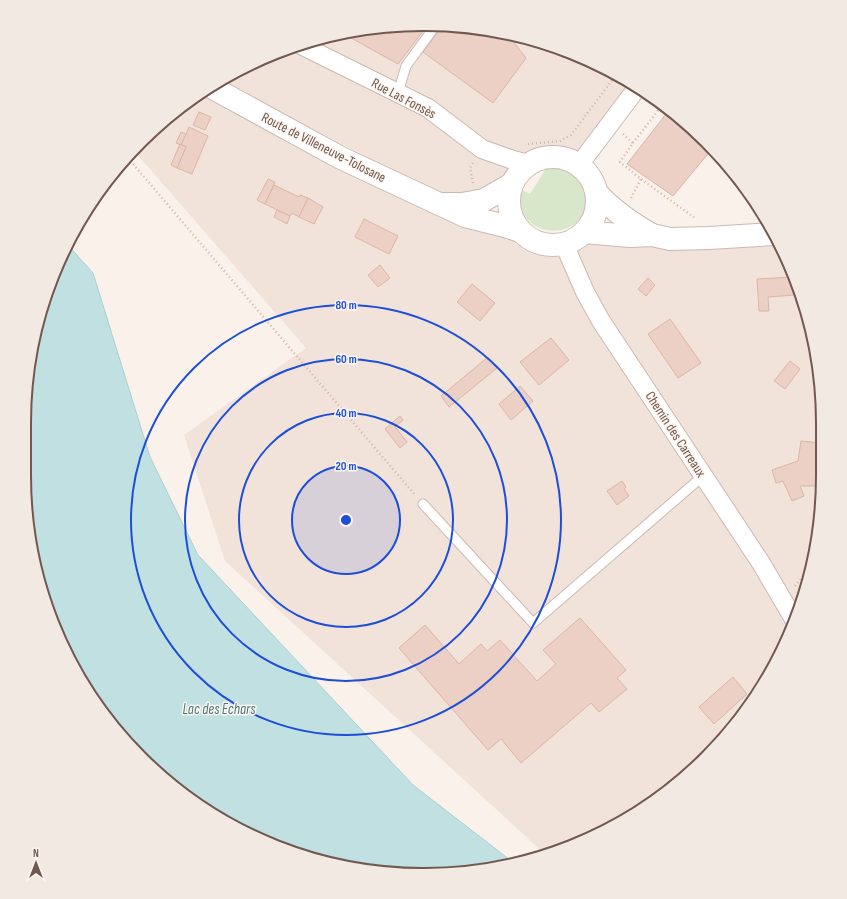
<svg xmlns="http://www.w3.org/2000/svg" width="847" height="899" font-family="'Sofia Sans Condensed',sans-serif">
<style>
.residential{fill:#f1e3d9}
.green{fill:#d8e6c9}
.water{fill:#c0e0e1;stroke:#a8d0d2}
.building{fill:#ecd0c5;stroke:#dcb5a7}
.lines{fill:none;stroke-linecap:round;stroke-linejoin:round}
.service-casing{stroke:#cbb9b1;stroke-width:11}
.minor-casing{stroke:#cbb9b1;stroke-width:20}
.tertiary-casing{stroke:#cbb9b1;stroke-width:24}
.path{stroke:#d1b3a8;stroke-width:2.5;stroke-dasharray:1 3;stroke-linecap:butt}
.service{stroke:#fff;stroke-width:9}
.minor{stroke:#fff;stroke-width:18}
.tertiary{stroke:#fff;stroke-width:22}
.ring{fill:none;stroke:#1d4ed8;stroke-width:2}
.labels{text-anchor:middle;stroke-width:3;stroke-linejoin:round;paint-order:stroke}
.street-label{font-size:14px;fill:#715850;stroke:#fdf6f0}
.water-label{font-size:15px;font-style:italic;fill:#49787b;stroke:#fdf6f0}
.rim{fill:none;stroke:#715850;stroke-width:2}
.centre{fill:#1d4ed8;stroke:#fdf6f0;stroke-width:2}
.ring-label{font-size:12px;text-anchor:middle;font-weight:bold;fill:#1d4ed8;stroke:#fdf6f0;stroke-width:3;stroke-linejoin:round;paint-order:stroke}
</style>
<rect width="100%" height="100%" fill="#faf2ea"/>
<g class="residential">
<polygon points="450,25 527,38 600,65 636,87 583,165 550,153 525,158 506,181 478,197 448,200 220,80 295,45 372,27"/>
<polygon points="203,93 370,180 526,245 727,238 774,234 802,295 820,372 823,476 815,553 793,628 756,698 706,758 623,821 552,854 546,855 225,561 184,435 306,348 134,151 160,123"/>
</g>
<path class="green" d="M 547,167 C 560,166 571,170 579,180 C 584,186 585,193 585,200 C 587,243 512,242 522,190 L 530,194 Z"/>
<polygon class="water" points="67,244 93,273 150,457 198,555 413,785 514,863 475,872 397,874 295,854 224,822 160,776 91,698 55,629 32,554 25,397 38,320"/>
<g class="building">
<polygon points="443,25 450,25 508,35 526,58 493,103 423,52"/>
<polygon points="427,26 398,64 344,34 372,27"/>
<polygon points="670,109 712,149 673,196 627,164"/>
<polygon points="199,112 211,117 205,130 193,125"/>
<polygon points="189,127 208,136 192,174 177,168 186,147 181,145"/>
<polygon points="181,132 186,134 181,145 176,143"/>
<polygon points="180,144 186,147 177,168 171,165"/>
<polygon points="268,179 275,182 265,204 257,200"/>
<polygon points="274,185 299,197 300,195 308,198 299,217 292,213 290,216 265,204"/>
<polygon points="308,198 323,207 314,224 299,217"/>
<polygon points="277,210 290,216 287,224 274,217"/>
<polygon points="364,219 398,236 389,254 355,237"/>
<polygon points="380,265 390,278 378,287 368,275"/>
<polygon points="793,277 794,295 768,297 769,311 759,311 757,279"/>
<polygon points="648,278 655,285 646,296 638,289"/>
<polygon points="472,284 495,303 480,321 457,302"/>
<polygon points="670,319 701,363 678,378 648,334"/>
<polygon points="551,338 569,360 539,385 520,362"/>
<polygon points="488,357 497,368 449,407 441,396"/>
<polygon points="790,361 800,369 785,389 774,381"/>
<polygon points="520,386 533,401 511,420 499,404"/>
<polygon points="400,416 403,420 395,427 407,442 400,448 385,429"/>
<polygon points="801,441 821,443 820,463 823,463 823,476 822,490 815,486 800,486 804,496 792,501 783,481 776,483 772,470 798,461"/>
<polygon points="622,481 626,487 624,489 629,496 617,505 607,491"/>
<polygon points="580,618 626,670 617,678 627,689 599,712 591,703 521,763 501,739 488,750 399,648 425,625 459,664 481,644 487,651 500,640 537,681 556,664 543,650"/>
<polygon points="733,677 747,694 714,724 699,707"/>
</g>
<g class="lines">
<defs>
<g id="service">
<polyline points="398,93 406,66 436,25"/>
<polyline points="423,504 533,623 703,476"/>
</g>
<g id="minor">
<polyline points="299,44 428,108 482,149 513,160 528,164"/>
<polyline points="579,165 637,88"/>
<polyline points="564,244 585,292 601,321 761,563 795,621"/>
</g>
<g id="tertiary">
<polyline points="211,87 341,158 465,216 505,226 520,231"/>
<circle cx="553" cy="201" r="44"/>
<path d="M 596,192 C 612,210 631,223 652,235"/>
<polyline points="442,204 462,204 484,200 512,184"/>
<polyline points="584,232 630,236 652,235 670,239 709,238 774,234"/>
</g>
</defs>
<use href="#service" class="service-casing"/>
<use href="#minor" class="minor-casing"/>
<use href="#tertiary" class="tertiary-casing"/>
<g class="path">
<polyline points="623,134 633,143 620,162 641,179 695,218"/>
<polyline points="633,143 663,104"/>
<polyline points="528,144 560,141 571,135 616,75"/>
<polyline points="128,158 415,495"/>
<polyline points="473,183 470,168 473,163"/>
<polyline points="631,198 641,179"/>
<polyline points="795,586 811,568"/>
</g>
<use href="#service" class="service"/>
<use href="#minor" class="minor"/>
<use href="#tertiary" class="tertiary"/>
</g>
<circle cx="346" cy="520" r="54" fill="#1d4ed8" fill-opacity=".12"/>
<g class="ring">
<circle cx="346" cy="520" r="54"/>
<circle cx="346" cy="520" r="107"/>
<circle cx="346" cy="520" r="161"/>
<circle cx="346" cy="520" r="215"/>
</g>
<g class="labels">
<g class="street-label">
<text transform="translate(404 98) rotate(28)" y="5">Rue Las Fonsès</text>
<text transform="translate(324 147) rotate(27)" y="5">Route de Villeneuve-Tolosane</text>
<text transform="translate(676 434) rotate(57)" y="5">Chemin des Carreaux</text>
</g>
<g class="water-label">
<text x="219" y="714">Lac des Echars</text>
</g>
</g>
<path d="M0 0H847V899H0ZM423 31H424A392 392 0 0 1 816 423V476A392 392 0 0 1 424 868H423A392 392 0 0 1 31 476V423A392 392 0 0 1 423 31Z" fill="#f2e9e3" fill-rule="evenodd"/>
<path class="rim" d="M423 31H424A392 392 0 0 1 816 423V476A392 392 0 0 1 424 868H423A392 392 0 0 1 31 476V423A392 392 0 0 1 423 31Z"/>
<circle cx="346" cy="520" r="6" class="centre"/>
<g class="ring-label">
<text x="346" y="309">80 m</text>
<text x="346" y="363">60 m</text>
<text x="346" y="417">40 m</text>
<text x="346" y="470">20 m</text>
</g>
<g transform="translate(36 863)" stroke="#fdf6f0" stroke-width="3" paint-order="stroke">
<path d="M0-3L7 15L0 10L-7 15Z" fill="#715850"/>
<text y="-6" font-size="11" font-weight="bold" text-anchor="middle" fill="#715850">N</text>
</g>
</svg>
